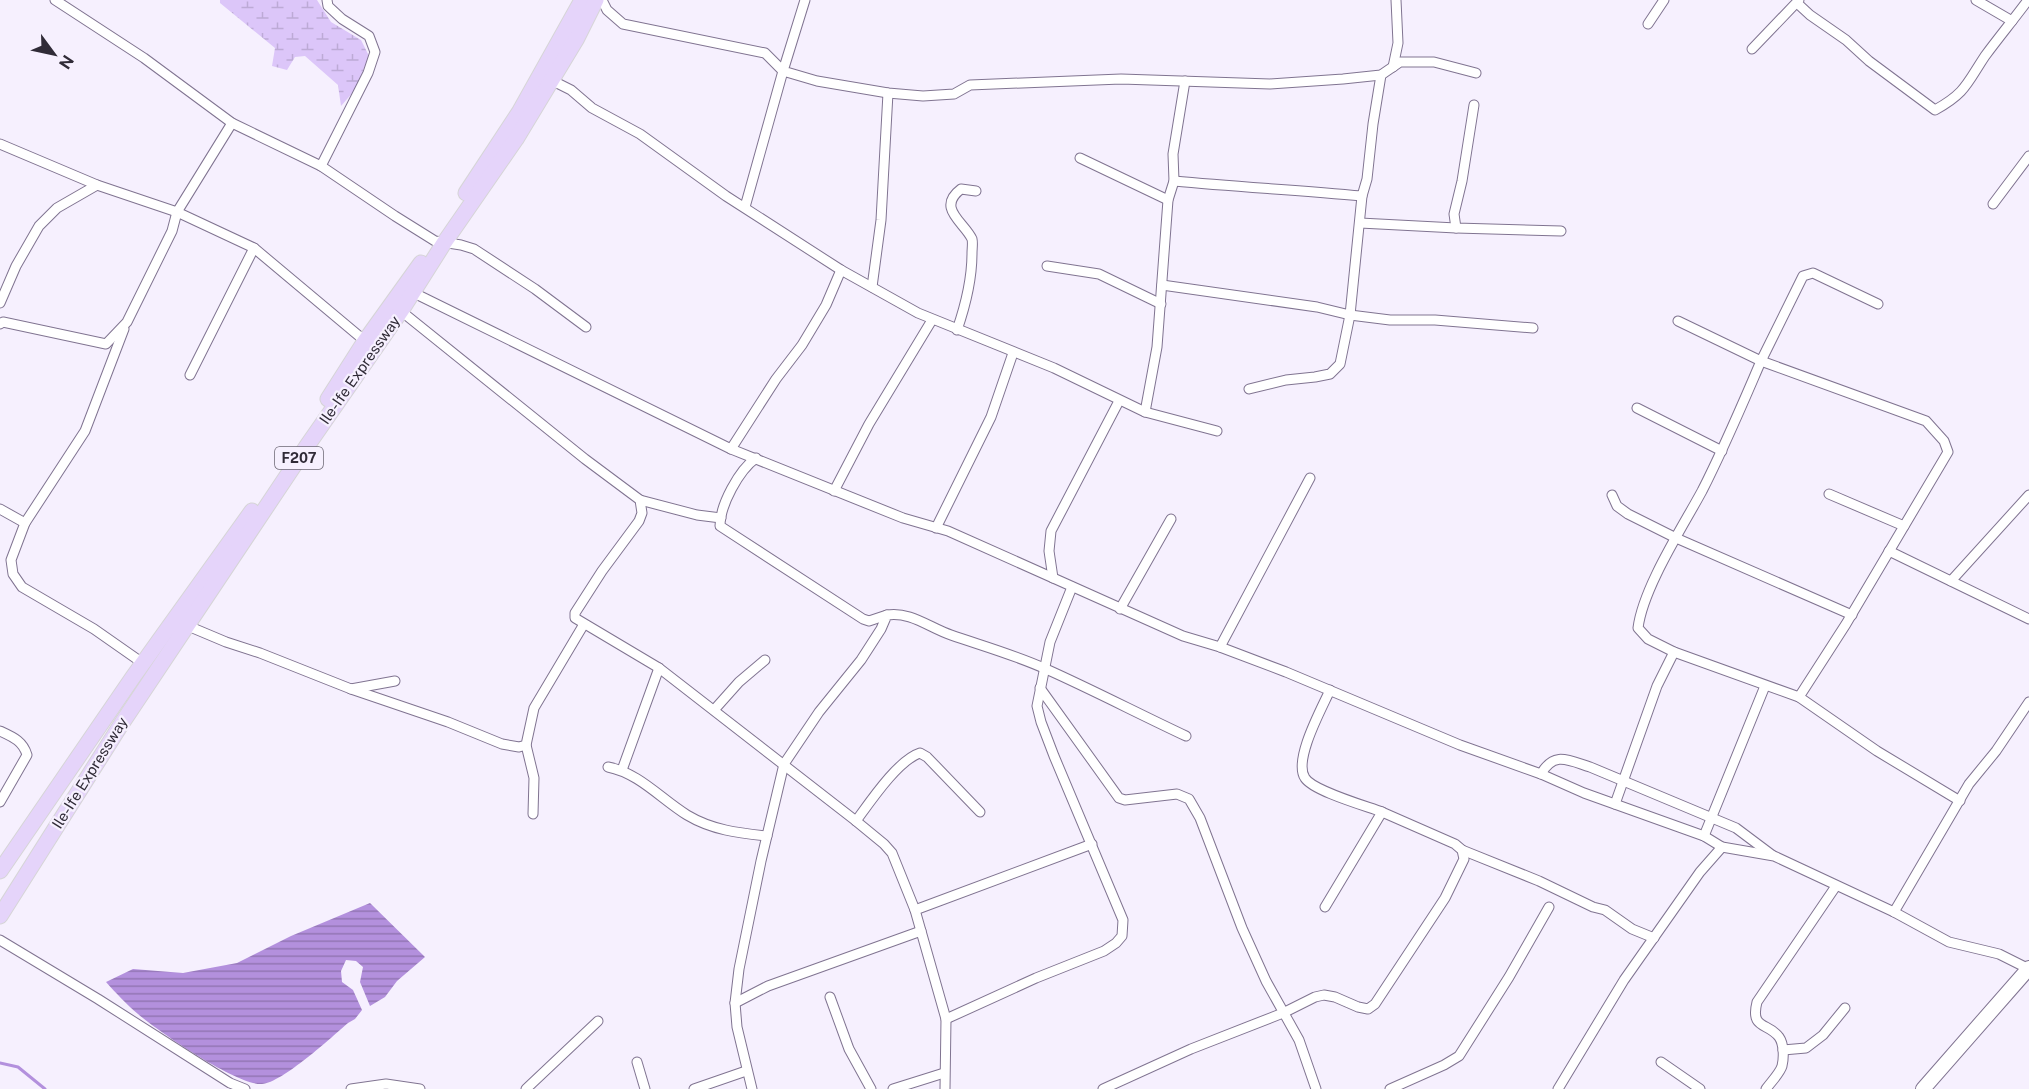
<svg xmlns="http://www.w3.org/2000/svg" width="2029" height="1089" font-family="'Public Sans',sans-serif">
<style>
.wetland{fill:url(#wetland-marsh)}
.water{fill:url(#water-rules)}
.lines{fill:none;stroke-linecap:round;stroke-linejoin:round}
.stream{stroke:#b390dd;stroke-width:3}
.minor-casing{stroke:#807491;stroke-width:11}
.secondary-casing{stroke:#807491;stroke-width:16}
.primary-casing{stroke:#d6d5d7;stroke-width:17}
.minor{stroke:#fff;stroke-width:9}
.secondary{stroke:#fff;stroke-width:14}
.primary{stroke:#e5d4fa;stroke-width:15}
.labels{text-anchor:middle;stroke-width:4.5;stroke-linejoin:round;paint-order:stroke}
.shield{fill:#f6f0fe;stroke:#6b6673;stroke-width:1.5}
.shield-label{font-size:14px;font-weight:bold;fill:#302b37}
.street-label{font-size:15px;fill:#302b37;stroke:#f6f0fe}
</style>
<defs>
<pattern id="wetland-marsh" width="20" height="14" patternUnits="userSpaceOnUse" patternTransform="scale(1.5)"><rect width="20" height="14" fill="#dcc6f9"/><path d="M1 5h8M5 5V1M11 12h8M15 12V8" fill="none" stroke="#bdaad6"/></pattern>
<pattern id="water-rules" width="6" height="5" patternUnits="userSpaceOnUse" patternTransform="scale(1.5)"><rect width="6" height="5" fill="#b390dd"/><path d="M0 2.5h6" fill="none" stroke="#9276b4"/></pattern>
</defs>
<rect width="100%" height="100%" fill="#f6f0fe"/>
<polygon class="wetland" points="220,0 317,0 331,22 361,40 369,56 355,90 341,106 338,85 305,56 295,57 287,70 272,66 275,48 220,3"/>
<path class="water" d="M 370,903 L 425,957 L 397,981 L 385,997 L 370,1006 L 360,982 L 363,967 L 356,961 L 346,960 L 341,971 L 342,982 L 353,990 L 362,1010 L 355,1019 L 348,1023 C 333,1036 282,1083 262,1084 C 238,1086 159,1032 138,1014 C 127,1005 116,993 106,982 L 133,969 L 183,973 L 237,963 L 291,936 Z"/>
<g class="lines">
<polyline class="stream" points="0,1063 18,1067 45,1089"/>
<defs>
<g id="minor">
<polyline points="55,0 144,58 232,123 321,166 395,216 435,241 461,245 474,249 535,289 586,327"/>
<polyline points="602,0 607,10 623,24 765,53 783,71 745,207"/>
<polyline points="805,0 783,71 817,81 888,93 923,96 954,94 970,85 1121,79 1270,84 1343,79 1381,75 1400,62 1434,62 1476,73"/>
<polyline points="1976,0 2012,21"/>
<path d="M 1797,3 L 1810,15 L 1846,40 L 1869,61 L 1935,110 C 1966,93 1967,83 1985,56 C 1999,37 2014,19 2028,0"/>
<polyline points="1648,24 1664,0"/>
<polyline points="1752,49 1799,0"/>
<polyline points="1393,67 1398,43 1396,0"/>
<polyline points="551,80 571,90 592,108 640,134 726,196 841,270 918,313 1054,368 1145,412 1217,431"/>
<polyline points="0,144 97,185 177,212 254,248 365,341"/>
<polyline points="1080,158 1168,200"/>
<polyline points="321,166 368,73 375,52 369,36 342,19 328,6 327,0"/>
<path d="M 1174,181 C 1237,187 1299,190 1362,196 L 1367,179 L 1373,124 L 1381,75"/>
<polyline points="1993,204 2029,156"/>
<polyline points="1360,223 1456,228 1561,231"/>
<polyline points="1456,228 1454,214 1462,181 1474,105"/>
<polyline points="1047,266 1099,274 1161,304"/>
<polyline points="1162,285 1317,307 1350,315 1390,320 1435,320 1533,328"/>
<polyline points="872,287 881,220 888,93"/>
<polyline points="414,293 731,449 903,518 948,531 1183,636 1220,647 1286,672 1460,745 1541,774 1584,793 1704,836 1722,847 1774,856 1894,912 1949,942 1999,954 2029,969"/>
<polyline points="0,303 16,266 39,226 57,208 97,185"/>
<polyline points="1878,304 1813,273 1803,276 1761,361 1926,421 1944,441 1948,452 1846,624 1799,697 1877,751 1960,801"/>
<polyline points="401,311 585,459 640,500 642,513 639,521 602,571 575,613 575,618 659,668 856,821 884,844 892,853 915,910 946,1019 945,1089"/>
<path d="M 1678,321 L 1761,361 C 1742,405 1724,448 1702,491 C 1682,528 1643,588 1638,628 L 1648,639 L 1674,652 L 1799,697"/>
<polyline points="0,324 3,322 106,344 127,322 172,231 177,212 232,123"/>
<path d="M 957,330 C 966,304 972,280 972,253 C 972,249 973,243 972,239 C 964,222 936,208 961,189 L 976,191"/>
<polyline points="190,375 254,248"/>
<polyline points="1249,389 1286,380 1315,377 1330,374 1340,364 1350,315 1362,196"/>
<polyline points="1637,408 1722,451"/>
<polyline points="1145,412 1157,347 1168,200 1174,181 1173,154 1185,81"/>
<polyline points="731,449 776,379 802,345 826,305 841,270"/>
<path d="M 756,458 C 739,470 720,505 720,526 L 863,619 L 869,621 L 887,615"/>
<polyline points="834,491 869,424 932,320"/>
<polyline points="1829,494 1904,526"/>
<polyline points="1612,495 1617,506 1628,514 1676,538 1852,615"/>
<polyline points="640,500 697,515 721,518"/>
<polyline points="0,509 25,523 11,560 13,574 22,587 94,629 144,664"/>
<polyline points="25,523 85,431 124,329"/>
<polyline points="936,528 991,417 1013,353"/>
<polyline points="1889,551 2029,619"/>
<polyline points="1053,578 1049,551 1051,531 1119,401"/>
<polyline points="1951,581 2029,495"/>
<polyline points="1120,609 1171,519"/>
<polyline points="188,626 226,642 260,653 351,689 395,681"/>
<polyline points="1220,647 1310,478"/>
<polyline points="1040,688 1119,798 1125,800 1177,794 1189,799 1200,818 1242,928 1266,981 1299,1040 1316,1089"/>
<polyline points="351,689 448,722 502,744 519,747 526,745 534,708 584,624"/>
<path d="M 1330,690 C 1322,708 1293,760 1305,778 C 1313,791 1366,806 1382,812"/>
<polyline points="714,710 739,682 765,660"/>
<path d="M 0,731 C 13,737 23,741 27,755 L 0,802"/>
<polyline points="526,745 534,778 533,814"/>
<path d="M 608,767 C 639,773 661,799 687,815 C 712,830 738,833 767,836"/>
<polyline points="622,770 659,668"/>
<path d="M 1541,774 C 1554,751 1568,760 1590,767 L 1736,828 L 1772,855"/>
<polyline points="1615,804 1657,686 1674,652"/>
<path d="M 856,821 C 870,802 898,760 920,753 L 927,757 L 980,812"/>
<polyline points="1704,836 1765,686"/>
<polyline points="1462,850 1539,881 1593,907 1605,910 1632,929 1654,938"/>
<polyline points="915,910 1092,844"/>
<polyline points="1894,912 1969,784 1996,751 2029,702"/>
<polyline points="0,940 98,999 230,1083 245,1089"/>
<polyline points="830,997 849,1049 871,1089"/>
<polyline points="735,1003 768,986 921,931"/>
<polyline points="946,1019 1036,978 1104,951 1116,943 1122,936 1123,920 1054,756 1041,722 1037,706 1050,642 1072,587"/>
<polyline points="1783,1050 1806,1048 1823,1035 1845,1008"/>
<polyline points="637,1062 645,1089"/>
<polyline points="1661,1062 1700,1089"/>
<polyline points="351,1089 386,1084 420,1089"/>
<polyline points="526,1089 598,1021"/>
<polyline points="694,1089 746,1071"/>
<path d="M 752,1089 L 737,1027 L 735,1003 L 739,969 L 761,861 L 784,764 L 819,712 L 861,660 L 881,629 L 887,615 C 910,611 930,628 951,635 C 983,646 1015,655 1046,669 C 1093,690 1139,714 1186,736"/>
<polyline points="893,1089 944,1073"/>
<polyline points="1103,1089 1191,1049 1283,1013 1315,997 1324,995 1335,997 1358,1007 1368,1009 1375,1004 1445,898 1464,859 1462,850 1455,844 1382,812 1325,907"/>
<polyline points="1390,1089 1444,1065 1459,1056 1509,977 1549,907"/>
<polyline points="1558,1089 1624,980 1700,872 1722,847"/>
<path d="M 1766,1089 C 1771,1082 1780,1073 1782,1066 C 1784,1058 1784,1044 1779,1037 C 1768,1022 1750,1030 1757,1002 L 1836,886"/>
</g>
<polyline id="secondary" points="1923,1089 2029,968"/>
<g id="primary">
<polyline points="466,193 520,111 582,0"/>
<polyline points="328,399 365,341 421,263"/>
<polyline points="0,871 133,677 252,511"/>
<polyline points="0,916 122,723 307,446 401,311 444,243 516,139 577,38 596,0"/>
</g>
</defs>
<use href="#minor" class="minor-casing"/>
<use href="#secondary" class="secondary-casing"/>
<use href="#primary" class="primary-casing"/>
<use href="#minor" class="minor"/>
<use href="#secondary" class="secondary"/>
<use href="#primary" class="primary"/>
</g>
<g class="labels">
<rect class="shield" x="275" y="447" width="48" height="22" rx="4.5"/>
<g class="shield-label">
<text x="299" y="463">F207</text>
</g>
<g class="street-label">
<text transform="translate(360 370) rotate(-55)" y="5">Ile-Ife Expressway</text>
<text transform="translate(90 773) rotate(-58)" y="5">Ile-Ife Expressway</text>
</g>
</g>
<g transform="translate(54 54) rotate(123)" stroke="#f6f0fe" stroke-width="4.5" paint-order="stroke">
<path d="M0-4.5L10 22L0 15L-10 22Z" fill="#302b37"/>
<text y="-9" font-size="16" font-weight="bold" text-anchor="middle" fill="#302b37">N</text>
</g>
</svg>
